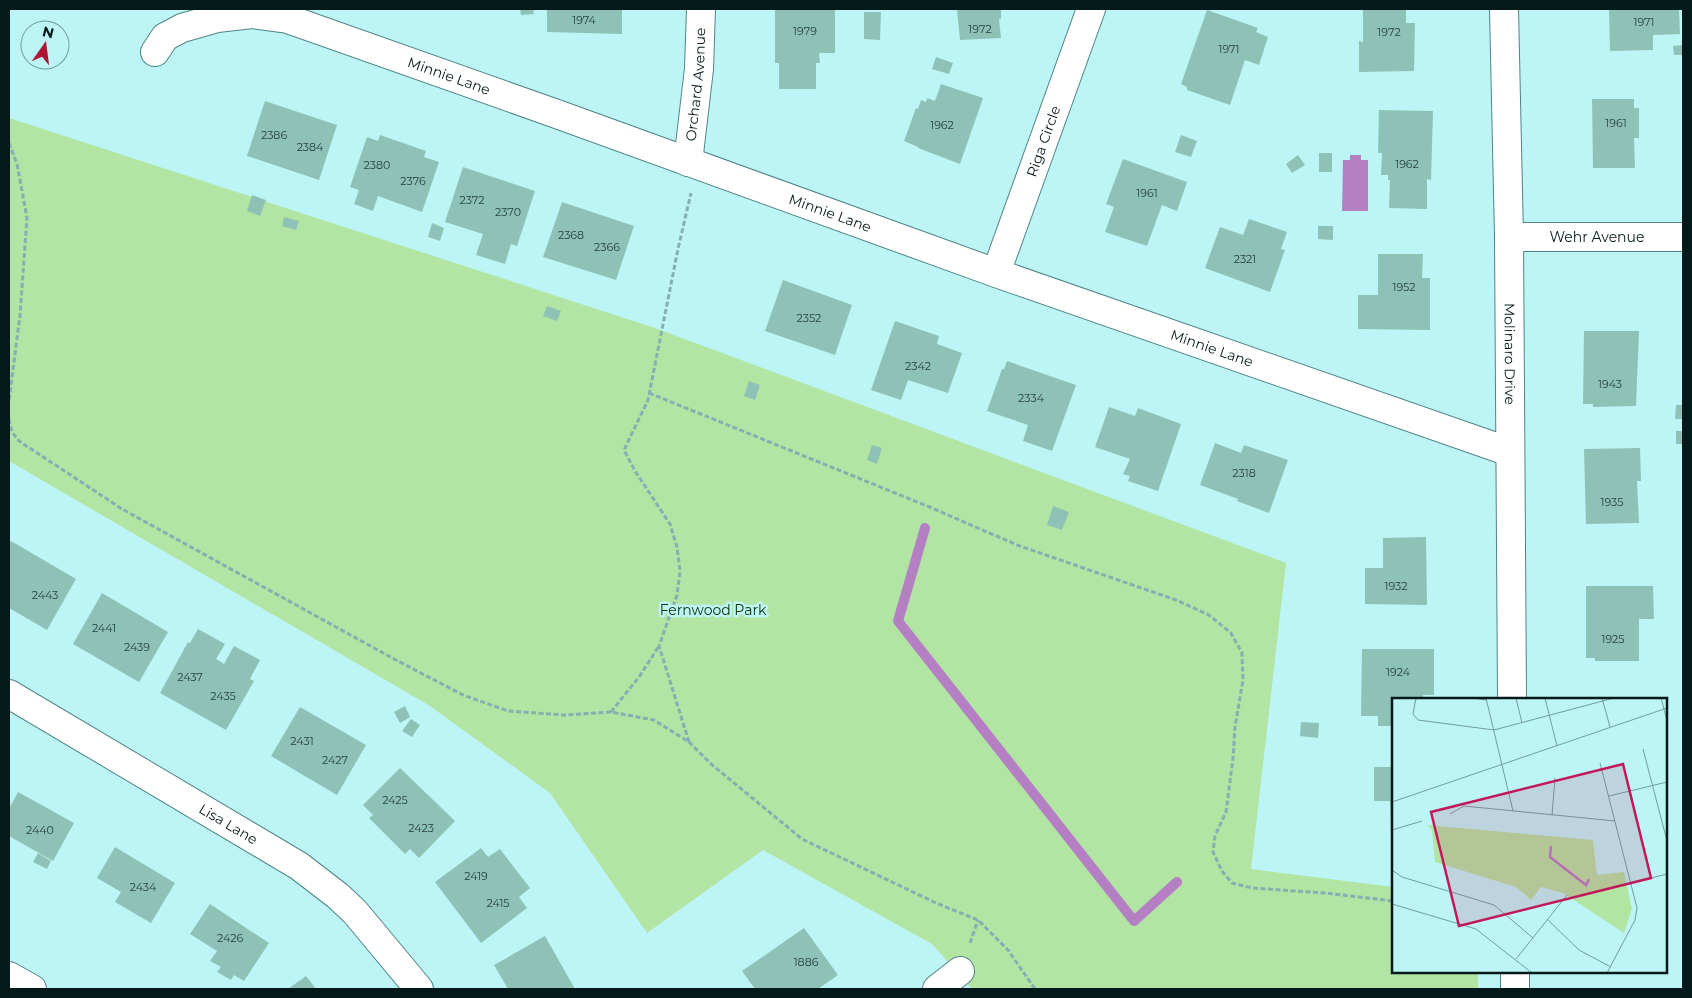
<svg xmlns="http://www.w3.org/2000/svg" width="1692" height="998" font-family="Montserrat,sans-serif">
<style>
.green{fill:#b2e4a3}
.water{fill:#b57fc4}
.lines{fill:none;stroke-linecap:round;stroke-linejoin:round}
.stream{stroke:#b57fc4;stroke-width:10}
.building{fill:#8fc2b6}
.minor-casing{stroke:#508587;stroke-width:30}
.tertiary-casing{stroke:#508587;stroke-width:30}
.path{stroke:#83b0b1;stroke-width:3;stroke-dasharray:5 2.5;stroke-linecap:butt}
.minor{stroke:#fff;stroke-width:28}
.tertiary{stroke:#fff;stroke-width:28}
.labels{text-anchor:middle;stroke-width:5;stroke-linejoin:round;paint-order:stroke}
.number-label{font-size:11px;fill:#274341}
.street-label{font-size:14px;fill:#04191a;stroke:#bdf5f6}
.park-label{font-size:14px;fill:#103402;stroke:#bdf5f6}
.inset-river{fill:none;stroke:#b57fc4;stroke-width:2.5}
.inset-road{fill:none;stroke:#739d9e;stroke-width:1}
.view{fill:#c2185b;fill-opacity:0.15;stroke:#c2185b;stroke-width:2.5}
.inset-edge{fill:none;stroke:#04191a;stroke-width:2.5}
</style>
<rect width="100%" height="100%" fill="#bdf5f6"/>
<polygon class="green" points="9,118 655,328 1286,563 1251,869 1393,887 1393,972 1478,972 1478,989 972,989 932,944 763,850 647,933 550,793 430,706 9,461"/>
<polygon class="water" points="1350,155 1361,155 1361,160 1368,160 1368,211 1342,211 1343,160 1350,160"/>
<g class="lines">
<polyline class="stream" points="925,528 898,621 1134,921 1177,882"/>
</g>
<g class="building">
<polygon points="520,9 533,9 534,14 521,15"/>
<polygon points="547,9 622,9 622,34 547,32"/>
<polygon points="775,9 835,9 835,53 819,53 820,63 816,63 816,89 779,89 779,63 775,63"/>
<polygon points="957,9 1001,9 1001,19 999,19 1001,38 960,40"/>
<polygon points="1363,9 1406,9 1406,23 1415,23 1414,71 1359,72 1359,41 1363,42"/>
<polygon points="1609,9 1679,9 1680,34 1653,35 1653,50 1610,51"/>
<polygon points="1207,10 1258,28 1256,32 1268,37 1259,65 1245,60 1230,105 1187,90 1187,87 1181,84"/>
<polygon points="864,12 881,12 880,40 864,39"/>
<polygon points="1683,45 1683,55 1674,55 1673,46"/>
<polygon points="936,57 953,63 949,74 932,69"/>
<polygon points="941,84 983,98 960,164 918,148 918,147 904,141 916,108 918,109 921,100 926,102 927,98 935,101"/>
<polygon points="1592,99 1634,99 1634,108 1639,108 1639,138 1634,138 1635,168 1593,168"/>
<polygon points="265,101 337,125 319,180 247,156"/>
<polygon points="1379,110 1433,111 1431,180 1427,179 1427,209 1389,208 1390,180 1388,180 1388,175 1381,175 1382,153 1378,153"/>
<polygon points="380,135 426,151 424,157 439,162 422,212 378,196 373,211 354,204 359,190 350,187 367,137 378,141"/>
<polygon points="1181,135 1197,141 1191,157 1175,152"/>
<rect x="1319" y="153" width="13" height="19"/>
<polygon points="1298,155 1305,165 1292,173 1286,164"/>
<polygon points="1123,159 1187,182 1177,211 1162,205 1147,246 1105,232 1114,207 1106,204"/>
<polygon points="463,167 535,191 517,246 511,244 505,264 476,255 483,234 445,222"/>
<polygon points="252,195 266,200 260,216 247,211"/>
<polygon points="562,202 634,226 616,280 543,257"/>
<polygon points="284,217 299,221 296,230 282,226"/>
<polygon points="1249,219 1287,232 1281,249 1285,250 1270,292 1205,268 1220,227 1243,235"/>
<polygon points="432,223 444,228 440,241 428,237"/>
<polygon points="1318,226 1333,226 1333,240 1318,239"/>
<polygon points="1378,254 1423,254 1422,278 1430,278 1430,330 1358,329 1358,295 1378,295"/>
<polygon points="783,280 852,305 835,355 765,331"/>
<polygon points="547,306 561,311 557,321 543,316"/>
<polygon points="895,321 939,336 937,344 962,353 948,393 908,380 901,400 871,390"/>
<polygon points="1584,331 1639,331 1636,406 1593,407 1593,404 1583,404"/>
<polygon points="1007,361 1076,385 1052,451 1023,441 1028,425 987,411 1002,369 1004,369"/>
<polygon points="749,381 760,385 755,400 744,396"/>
<polygon points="1676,405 1683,405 1683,419 1675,419"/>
<polygon points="1109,407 1135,416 1138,408 1181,424 1158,491 1128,481 1130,476 1123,474 1130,459 1095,447"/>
<rect x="1676" y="431" width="7" height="13"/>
<polygon points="1215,443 1241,453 1244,445 1288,460 1269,513 1237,501 1238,499 1200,485"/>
<polygon points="872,445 882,448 877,464 867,460"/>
<polygon points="1640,448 1641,481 1637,481 1639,523 1586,524 1584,449"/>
<polygon points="1053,506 1069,512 1062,530 1047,525"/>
<polygon points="1426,537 1427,605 1365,604 1365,568 1383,568 1383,538"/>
<polygon points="11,541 76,579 47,630 9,608 9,544"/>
<polygon points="1586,586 1653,586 1654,619 1639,619 1639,661 1595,661 1595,658 1586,658"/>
<polygon points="102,593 168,632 139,682 73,644"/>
<polygon points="198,629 225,644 216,659 224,664 234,646 260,660 250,679 254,681 226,730 160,693 188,642 190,643"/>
<polygon points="1362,649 1434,649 1434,695 1423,695 1423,699 1393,699 1393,726 1378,726 1378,716 1361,716"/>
<polygon points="405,706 410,717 400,723 394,712"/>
<polygon points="300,707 366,745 337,795 271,756"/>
<polygon points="411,719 420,725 412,737 402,731"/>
<polygon points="1301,722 1319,723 1318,738 1300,736"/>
<polygon points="1374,767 1393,767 1393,833 1391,833 1390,801 1374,801"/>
<polygon points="400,768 455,821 419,858 410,849 405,854 369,818 373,815 363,805"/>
<polygon points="18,792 74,823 53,861 9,836 9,809"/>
<polygon points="115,847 175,883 151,923 115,902 121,892 97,878"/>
<polygon points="481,848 488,857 500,849 530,888 519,897 527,908 481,943 435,882"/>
<polygon points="38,853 51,861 47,869 33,862"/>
<polygon points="210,904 269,943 244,981 234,975 231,980 217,972 221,967 210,961 217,951 190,934"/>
<polygon points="804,928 838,975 818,989 755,989 742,971"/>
<polygon points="545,936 575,989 508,989 494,965"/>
<polygon points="306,976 316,989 288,989"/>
</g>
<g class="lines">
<defs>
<g id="minor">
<path id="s1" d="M 1504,9 L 1509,237 L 1512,699"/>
<path id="s2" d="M 155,52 L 165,37 L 182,28 L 217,18 L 252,14 L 288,19 L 554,113 L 996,273 L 1510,452"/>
<path id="s3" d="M 688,162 L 699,69 L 701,9"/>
<path id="s4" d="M 1509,237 L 1683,237"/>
<path id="s5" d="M 996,273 L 1091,9"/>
<path id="s6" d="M 9,694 L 299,866 L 338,896 L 355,912 L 419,989"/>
<polyline points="1515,972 1515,989"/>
<polyline points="937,989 960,971"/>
</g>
<polyline id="tertiary" points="9,976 32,989"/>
</defs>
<use href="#minor" class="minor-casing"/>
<use href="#tertiary" class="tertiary-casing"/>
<g class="path">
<polyline points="9,143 17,164 27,218 20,315 9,401"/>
<polyline points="649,393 932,508 1017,545 1176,600 1209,615 1231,633 1242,653 1243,680 1235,727 1233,758 1226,812 1215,836 1213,852 1222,871 1232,883 1252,888 1325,893 1393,901"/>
<polyline points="9,419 12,432 19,441 122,509 394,659 463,695 508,711 565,715 611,712 654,720 689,742 711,764 802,839 936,903 978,920 1008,950 1035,989"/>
<polyline points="611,712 639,677 659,646"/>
<polyline points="689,742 659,646 677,595 680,571 677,547 670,524 635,471 624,450 648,400 678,249 691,193"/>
<polyline points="970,943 978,920"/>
</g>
<use href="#minor" class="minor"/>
<use href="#tertiary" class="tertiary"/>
</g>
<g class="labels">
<g class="number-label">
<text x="584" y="24">1974</text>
<text x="1644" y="26">1971</text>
<text x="980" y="33">1972</text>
<text x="805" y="35">1979</text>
<text x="1389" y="36">1972</text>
<text x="1229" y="53">1971</text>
<text x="1616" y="127">1961</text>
<text x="942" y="129">1962</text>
<text x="274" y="139">2386</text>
<text x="310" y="151">2384</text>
<text x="1407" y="168">1962</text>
<text x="377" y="169">2380</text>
<text x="413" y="185">2376</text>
<text x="1147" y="197">1961</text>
<text x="472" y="204">2372</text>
<text x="508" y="216">2370</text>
<text x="571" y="239">2368</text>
<text x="607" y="251">2366</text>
<text x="1245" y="263">2321</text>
<text x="1404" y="291">1952</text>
<text x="809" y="322">2352</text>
<text x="918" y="370">2342</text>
<text x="1610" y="388">1943</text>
<text x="1031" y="402">2334</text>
<text x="1244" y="477">2318</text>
<text x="1612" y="506">1935</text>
<text x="1396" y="590">1932</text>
<text x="45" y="599">2443</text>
<text x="104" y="632">2441</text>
<text x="1613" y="643">1925</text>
<text x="137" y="651">2439</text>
<text x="1398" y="676">1924</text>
<text x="190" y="681">2437</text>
<text x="223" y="700">2435</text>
<text x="302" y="745">2431</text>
<text x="335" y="764">2427</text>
<text x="395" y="804">2425</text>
<text x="421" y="832">2423</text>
<text x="40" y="834">2440</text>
<text x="476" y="880">2419</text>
<text x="143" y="891">2434</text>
<text x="498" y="907">2415</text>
<text x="230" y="942">2426</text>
<text x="806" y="966">1886</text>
</g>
<g class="street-label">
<text dy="5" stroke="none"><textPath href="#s2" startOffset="316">Minnie Lane</textPath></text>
<text dy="5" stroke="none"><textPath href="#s3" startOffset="78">Orchard Avenue</textPath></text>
<text dy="5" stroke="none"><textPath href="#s5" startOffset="140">Riga Circle</textPath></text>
<text dy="5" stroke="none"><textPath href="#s2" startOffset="721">Minnie Lane</textPath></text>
<text dy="5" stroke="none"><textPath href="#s4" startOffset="88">Wehr Avenue</textPath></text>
<text dy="5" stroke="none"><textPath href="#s2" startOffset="1126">Minnie Lane</textPath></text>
<text dy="5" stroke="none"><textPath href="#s1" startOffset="345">Molinaro Drive</textPath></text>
<text dy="5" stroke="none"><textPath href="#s6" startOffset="255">Lisa Lane</textPath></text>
</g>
<g class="park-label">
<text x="713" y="615">Fernwood Park</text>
</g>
</g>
<g transform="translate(1392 698)">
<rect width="275" height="275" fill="#bdf5f6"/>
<path d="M 35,127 L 201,142 L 205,177 L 232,174 L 240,211 L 232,235 L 171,195 L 149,189 L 139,202 L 124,189 L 43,164 L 40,132 Z" fill="#b2e4a3"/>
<path class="inset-river" d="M 159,148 L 158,159 L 194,187 L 197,181"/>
<path class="inset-road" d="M 24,0 L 21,16 L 26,22 L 102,32 L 222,0M 80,0 L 95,2M 94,0 L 121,113M 124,0 L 130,25M 153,0 L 165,48M 210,0 L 218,29M 269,0 L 275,23M 251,51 L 275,143M 208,65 L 245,210 L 243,222 L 215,275M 217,98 L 275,84M 0,104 L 275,10M 58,116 L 72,108 L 223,123M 160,117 L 163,80M 0,132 L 30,123M 0,172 L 10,179 L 102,207 L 141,240M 239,185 L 275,176M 0,206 L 84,231 L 140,275M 156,222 L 187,252 L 219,269M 124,261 L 175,197"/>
<path class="view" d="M 231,66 L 259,180 L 67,228 L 39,114 Z"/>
<rect width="275" height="275" class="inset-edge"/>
</g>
<rect width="1692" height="998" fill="none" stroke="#04191a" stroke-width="20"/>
<g transform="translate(45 45) rotate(14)"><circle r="24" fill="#bdf5f6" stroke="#739d9e"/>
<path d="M0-4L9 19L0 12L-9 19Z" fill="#ac1633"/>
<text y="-8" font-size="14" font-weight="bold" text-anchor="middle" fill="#04191a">N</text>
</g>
</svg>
